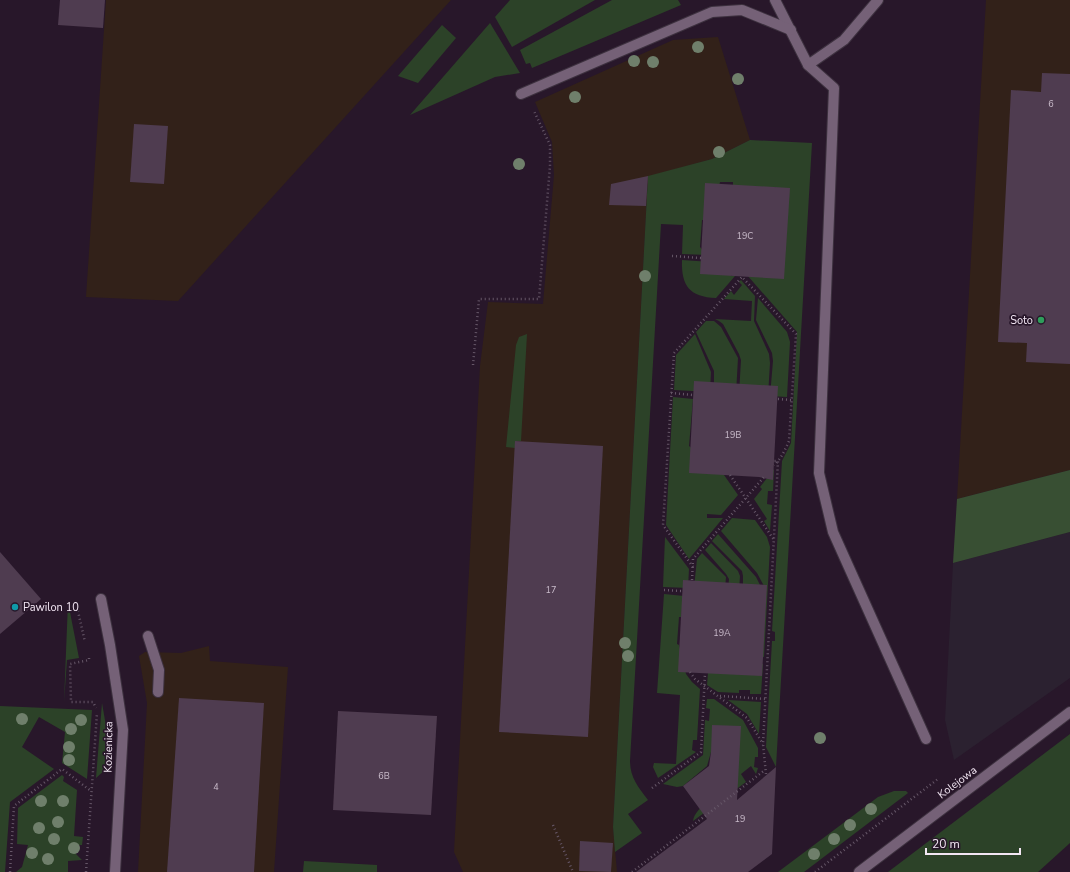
<svg xmlns="http://www.w3.org/2000/svg" width="1070" height="872" font-family="'Nunito Sans',sans-serif">
<style>
.commercial{fill:#322119}
.industrial{fill:#2b2130}
.green{fill:#2c4228}
.forest{fill:#384f33}
.building{fill:#4f3c50}
.lines{fill:none;stroke-linecap:round;stroke-linejoin:round}
.lane-casing{stroke:#3d313f;stroke-width:12}
.street-casing{stroke:#3d313f;stroke-width:12}
.path{stroke:#665768;stroke-width:2.5;stroke-dasharray:1 3;stroke-linecap:butt}
.lane{stroke:#756177;stroke-width:10}
.street{stroke:#756177;stroke-width:10}
.tree{fill:#6f7f6b}
.leisure-dot{fill:#2e9e5b;stroke:#28172a;stroke-width:1.5}
.culture-dot{fill:#0f9aa8;stroke:#28172a;stroke-width:1.5}
.labels{text-anchor:middle;stroke-width:3.5;stroke-linejoin:round;paint-order:stroke}
.number-label{font-size:9px;fill:#cabccb}
.poi-label{font-size:11px;fill:#f3e7f4;stroke:#28172a;text-anchor:end}
.street-label{font-size:11px;fill:#f3e7f4;stroke:#28172a}
</style>
<rect width="100%" height="100%" fill="#28172a"/>
<g class="commercial">
<polygon points="106,0 451,0 178,301 86,297"/>
<polygon points="986,0 1070,0 1070,470 957,499"/>
<polygon points="718,37 750,140 712,159 648,177 613,827 617,872 463,872 454,852 480,366 488,302 543,304 554,175 552,142 535,102 673,40"/>
<polygon points="209,646 210,661 288,667 274,872 138,872 147,703 139,656 145,652 181,653"/>
</g>
<polygon class="industrial" points="1070,532 1070,678 954,760 945,720 953,563"/>
<g class="green">
<polygon points="510,0 595,0 512,47 495,17"/>
<polygon points="612,0 678,0 681,5 532,68 530,63 526,64 520,50"/>
<polygon points="490,23 520,73 495,77 410,115"/>
<polygon points="442,25 456,38 418,83 398,76"/>
<path d="M 750,140 L 812,143 L 776,767 L 766,747 L 772,641 L 775,641 L 775,632 L 772,631 L 782,461 L 791,443 L 797,332 L 747,275 L 776,187 L 772,187 L 771,189 L 739,187 L 739,185 L 733,185 L 733,182 L 720,182 L 719,186 L 703,220 L 702,220 L 700,247 L 707,255 L 682,254 L 683,225 L 661,224 L 630,761 C 630,777 638,787 648,800 L 628,814 L 642,833 L 615,852 L 613,827 L 648,176 L 712,159 Z"/>
<path d="M 682,260 L 726,263 L 731,276 L 735,276 L 716,298 C 690,297 681,286 682,260 Z"/>
<polygon points="741,280 755,296 754,321 769,354 770,363 768,396 739,394 741,360 739,354 723,324 719,321 715,319 751,321 752,301 724,299 731,291 734,295 742,285 739,282"/>
<polygon points="758,298 787,332 790,342 787,397 770,396 773,361 772,353 756,320"/>
<polygon points="706,321 714,321 721,327 738,358 736,394 714,393 714,371 696,332"/>
<polygon points="527,334 521,441 515,441 515,448 506,447 516,345 519,337"/>
<polygon points="695,334 711,372 710,392 674,390 676,355"/>
<polygon points="673,397 693,399 689,446 724,475 738,495 721,515 707,514 707,518 723,518 689,559 666,525"/>
<polygon points="774,469 773,491 768,491 767,504 772,505 770,531 764,521 767,519 754,499 762,489 760,487"/>
<polygon points="732,518 755,520 767,537 770,547 764,657 758,656 743,591 743,576 742,571 712,541 718,534 756,577 760,585 764,586 757,573 721,531"/>
<polygon points="665,537 689,569 688,588 663,587"/>
<polygon points="711,543 738,571 740,576 739,591 728,590 729,579 726,574 705,550"/>
<polygon points="702,553 726,577 725,590 694,588 697,559"/>
<polygon points="664,594 684,596 681,617 679,617 677,644 679,645 686,674 692,682 700,689 697,740 693,740 692,750 696,752 658,778 653,767 654,763 676,764 680,695 657,693"/>
<polygon points="68,602 79,658 67,660 64,702"/>
<polygon points="721,662 763,664 761,694 750,694 750,690 739,690 739,693 718,692 707,685 708,673"/>
<path d="M 707,699 L 714,699 L 743,720 L 758,748 L 758,757 L 755,757 L 754,767 L 758,768 L 756,774 L 751,766 L 741,774 L 746,782 L 693,821 C 695,807 719,794 730,787 L 711,752 L 707,766 L 683,786 L 677,787 L 663,784 L 703,755 L 705,720 L 709,721 L 710,709 L 706,708 Z"/>
<polygon points="728,700 761,702 759,734 747,714"/>
<polygon points="102,703 107,732 106,769 96,778"/>
<polygon points="0,706 92,710 87,779 62,763 65,732 39,717 22,747 54,769 10,802 5,872 0,872"/>
<polygon points="1070,734 1070,843 1038,872 888,872"/>
<polygon points="62,775 64,777 63,781 77,790 74,836 83,837 82,845 78,845 76,854 82,860 68,861 68,872 16,872 22,867 28,845 17,844 18,808"/>
<polygon points="894,791 906,791 908,793 804,872 778,872 878,797"/>
<polygon points="304,861 377,865 377,872 303,872"/>
</g>
<polygon class="forest" points="1070,470 1070,532 953,563 957,499"/>
<g class="building">
<polygon points="60,0 105,0 103,28 58,25"/>
<polygon points="1042,73 1070,74 1070,364 1026,362 1027,343 998,342 1011,90 1041,92"/>
<polygon points="134,124 168,126 164,184 130,182"/>
<polygon points="648,176 646,206 609,205 611,184"/>
<polygon points="705,183 790,188 784,279 700,274"/>
<polygon points="694,381 778,386 773,480 759,477 689,473"/>
<polygon points="515,441 603,446 588,737 499,732"/>
<polygon points="0,552 41,599 0,634"/>
<polygon points="683,580 767,585 762,676 678,672"/>
<polygon points="179,698 264,703 254,872 167,872"/>
<polygon points="338,711 437,716 431,815 333,810"/>
<polygon points="712,725 741,726 737,800 776,767 772,854 748,872 636,872 707,819 683,786 709,766 711,752"/>
<polygon points="580,841 613,843 611,872 579,871"/>
</g>
<g class="lines">
<defs>
<g id="lane">
<polyline points="775,0 808,65 834,88 819,473 833,532 926,739"/>
<polyline points="808,65 844,40 878,0"/>
<polyline points="521,94 712,12 742,10 791,30"/>
<polyline points="101,599 110,645 123,730 115,872"/>
<polyline points="148,636 159,670 158,692"/>
</g>
<polyline id="street" points="859,872 1070,712"/>
</defs>
<use href="#lane" class="lane-casing"/>
<use href="#street" class="street-casing"/>
<g class="path">
<polyline points="672,256 701,258"/>
<polyline points="473,365 479,299 539,299 550,166 550,145 534,111"/>
<polyline points="671,393 693,395"/>
<polyline points="778,399 791,400"/>
<polyline points="730,475 774,540"/>
<path d="M 693,567 L 663,525 L 674,353 L 742,277 L 796,334 L 789,441 C 785,450 781,459 774,465"/>
<polyline points="692,580 693,559 764,477"/>
<polyline points="664,590 682,591"/>
<polyline points="77,607 85,642"/>
<polyline points="89,658 89,660 70,664 71,702 93,702 96,708"/>
<polyline points="690,672 695,679 747,718 763,744"/>
<polyline points="720,696 766,699"/>
<polyline points="766,774 763,744 778,461 774,461"/>
<polyline points="652,788 701,752 705,673"/>
<polyline points="553,825 573,872"/>
<polyline points="10,872 14,806 62,769 91,791"/>
<polyline points="86,872 97,713"/>
<polyline points="632,872 765,770"/>
<polyline points="815,872 938,779"/>
</g>
<use href="#lane" class="lane"/>
<use href="#street" class="street"/>
</g>
<g class="tree">
<circle cx="698" cy="47" r="6"/>
<circle cx="634" cy="61" r="6"/>
<circle cx="653" cy="62" r="6"/>
<circle cx="738" cy="79" r="6"/>
<circle cx="575" cy="97" r="6"/>
<circle cx="719" cy="152" r="6"/>
<circle cx="519" cy="164" r="6"/>
<circle cx="645" cy="276" r="6"/>
<circle cx="625" cy="643" r="6"/>
<circle cx="628" cy="656" r="6"/>
<circle cx="22" cy="719" r="6"/>
<circle cx="81" cy="720" r="6"/>
<circle cx="71" cy="729" r="6"/>
<circle cx="820" cy="738" r="6"/>
<circle cx="69" cy="747" r="6"/>
<circle cx="69" cy="760" r="6"/>
<circle cx="41" cy="801" r="6"/>
<circle cx="63" cy="801" r="6"/>
<circle cx="871" cy="809" r="6"/>
<circle cx="58" cy="822" r="6"/>
<circle cx="850" cy="825" r="6"/>
<circle cx="39" cy="828" r="6"/>
<circle cx="54" cy="839" r="6"/>
<circle cx="834" cy="839" r="6"/>
<circle cx="74" cy="848" r="6"/>
<circle cx="32" cy="853" r="6"/>
<circle cx="814" cy="854" r="6"/>
<circle cx="48" cy="859" r="6"/>
</g>
<circle class="leisure-dot" cx="1041" cy="320" r="4"/>
<circle class="culture-dot" cx="15" cy="607" r="4"/>
<g class="labels">
<g class="number-label">
<text x="1051" y="107">6</text>
<text x="745" y="239">19C</text>
<text x="733" y="438">19B</text>
<text x="551" y="593">17</text>
<text x="722" y="636">19A</text>
<text x="384" y="779">6B</text>
<text x="216" y="790">4</text>
<text x="740" y="822">19</text>
</g>
<g class="poi-label">
<text x="1033" y="324">Soto</text>
<text x="23" y="611" text-anchor="start">Pawilon 10</text>
</g>
<g class="street-label">
<text transform="translate(108 747) rotate(-89)" y="4">Kozienicka</text>
<text transform="translate(957 782) rotate(-37)" y="4">Kolejowa</text>
</g>
</g>
<path d="M926 848v6h94v-6" fill="none" stroke="#f3e7f4" stroke-width="2"/>
<text x="932" y="848" font-size="12" fill="#f3e7f4" stroke="#28172a" stroke-width="3" paint-order="stroke">20 m</text>
</svg>
